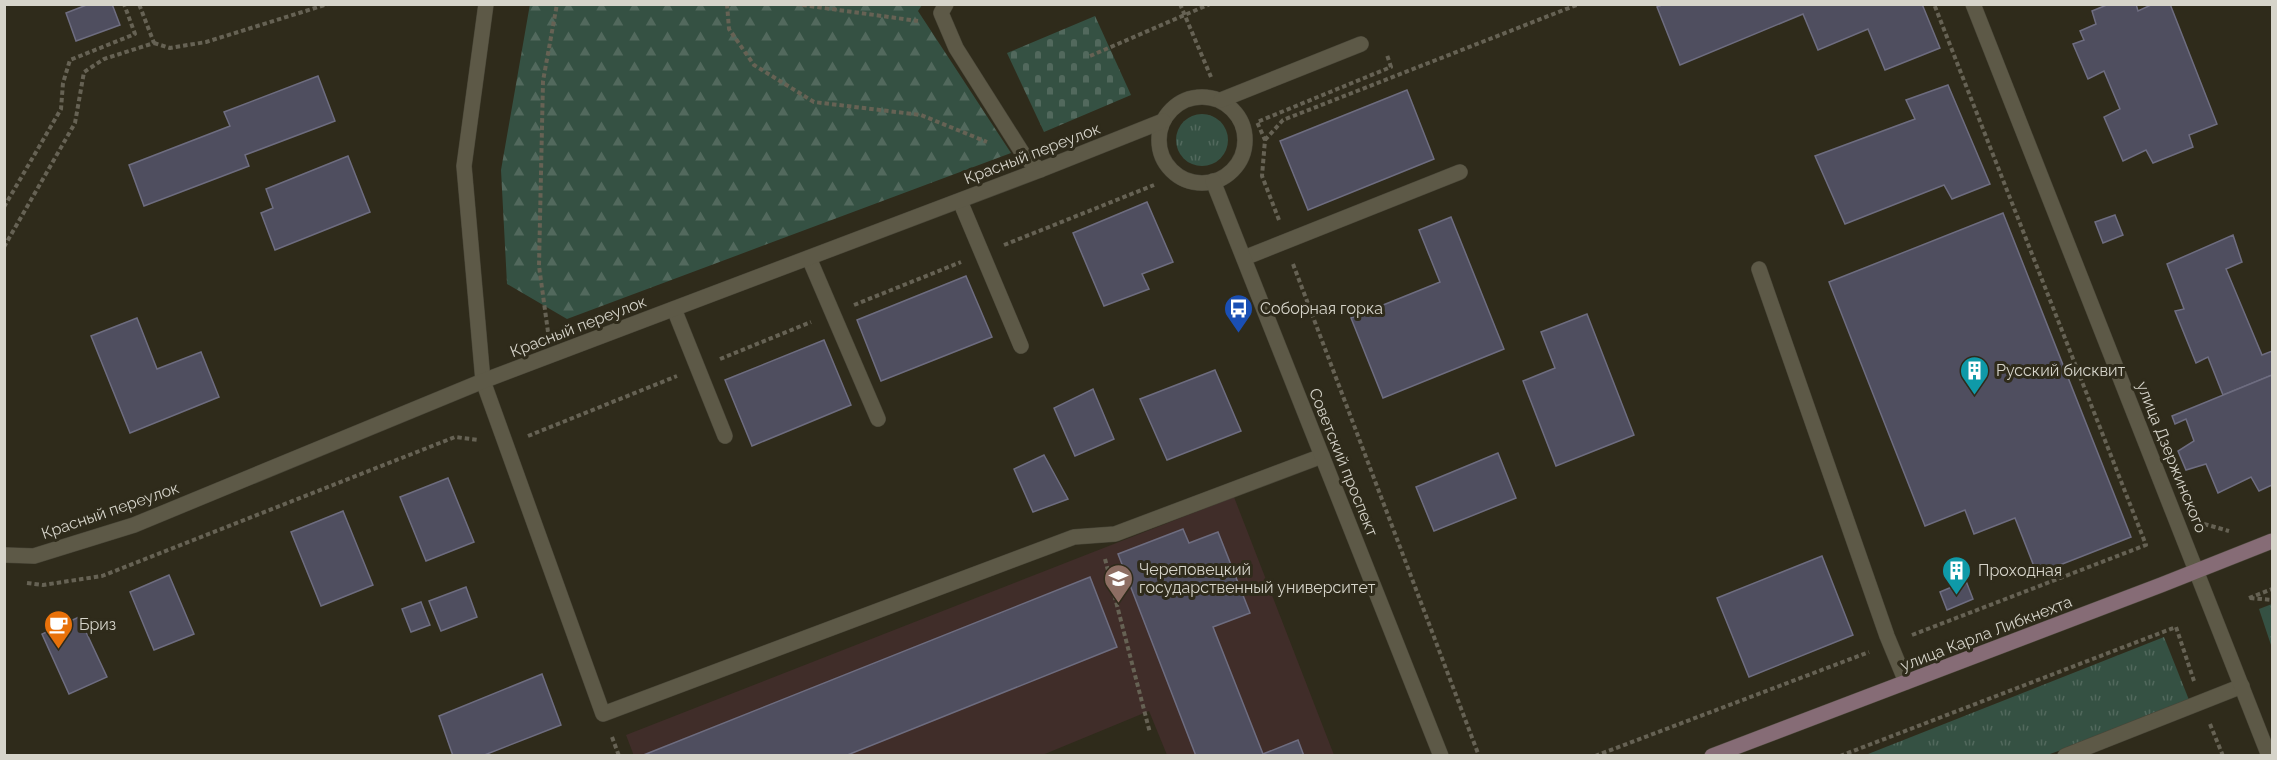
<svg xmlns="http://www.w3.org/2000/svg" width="2277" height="760" font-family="Raleway,sans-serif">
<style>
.education{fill:#402d29}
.grass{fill:url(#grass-tufts)}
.forest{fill:url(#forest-firs)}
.cemetery{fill:url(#cemetery-stones)}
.building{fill:#4f4e5f;stroke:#6e6d80;stroke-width:1.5}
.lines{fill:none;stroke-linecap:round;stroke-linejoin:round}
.service-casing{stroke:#494638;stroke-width:16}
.minor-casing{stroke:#494638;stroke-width:16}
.secondary-casing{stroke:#494638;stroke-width:16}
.path{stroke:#666254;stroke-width:4;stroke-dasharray:4.5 3;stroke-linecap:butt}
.service{stroke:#5d5947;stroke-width:15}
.minor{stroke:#5d5947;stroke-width:15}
.secondary{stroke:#866c76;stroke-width:15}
.labels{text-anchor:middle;stroke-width:6;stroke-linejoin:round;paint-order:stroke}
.street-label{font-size:16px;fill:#d6d4ca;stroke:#2f2b1b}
.poi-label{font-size:16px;fill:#d6d4ca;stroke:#2f2b1b;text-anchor:start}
</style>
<defs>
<pattern id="grass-tufts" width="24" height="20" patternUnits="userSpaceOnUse" patternTransform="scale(1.5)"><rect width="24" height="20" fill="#355143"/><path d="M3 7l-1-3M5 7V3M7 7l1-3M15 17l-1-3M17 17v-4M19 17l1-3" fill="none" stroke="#52695d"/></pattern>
<pattern id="forest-firs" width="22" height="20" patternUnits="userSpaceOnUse" patternTransform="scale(1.5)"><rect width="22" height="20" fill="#355143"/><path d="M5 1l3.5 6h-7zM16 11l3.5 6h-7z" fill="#52695d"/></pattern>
<pattern id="cemetery-stones" width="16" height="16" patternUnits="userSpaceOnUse" patternTransform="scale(1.5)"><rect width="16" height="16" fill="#355143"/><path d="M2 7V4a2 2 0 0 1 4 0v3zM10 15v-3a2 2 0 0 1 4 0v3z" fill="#52695d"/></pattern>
</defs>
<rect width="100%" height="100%" fill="#2f2b1b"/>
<polygon class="education" points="1234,497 1334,755 1167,755 1149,711 1040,756 634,756 626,735"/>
<g class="grass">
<circle cx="1202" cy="140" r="26"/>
<polygon points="2272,604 2272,648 2259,609"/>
<polygon points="2164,637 2191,705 2047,755 1863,756"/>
</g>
<polygon class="forest" points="530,4 922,5 918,11 1011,153 567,319 507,284 501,170"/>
<polygon class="cemetery" points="1095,16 1131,95 1044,132 1007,53"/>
<g class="building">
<polygon points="89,4 112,4 120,25 76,41 66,13"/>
<polygon points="1664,4 1922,4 1940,48 1885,70 1868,29 1818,50 1803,14 1680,65 1657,7"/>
<polygon points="2109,4 2136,4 2138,11 2153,4 2170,4 2217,124 2189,135 2193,147 2153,163 2146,150 2123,161 2104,117 2120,109 2104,71 2088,79 2073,44 2084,40 2080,31 2096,24 2092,11"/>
<polygon points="318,76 335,121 245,155 249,166 144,206 129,165 230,126 224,112"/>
<polygon points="1948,85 1990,184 1952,199 1944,185 1845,224 1815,156 1915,119 1906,100"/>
<polygon points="1407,90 1434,159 1308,210 1280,141"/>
<polygon points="348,156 370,212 275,250 261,213 273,208 266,189"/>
<polygon points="1147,202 1173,262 1142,274 1149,289 1104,306 1073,233"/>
<polygon points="2003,213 2131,537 2037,574 2015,518 1974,534 1965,510 1925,526 1829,282"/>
<polygon points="2115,215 2123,235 2103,243 2095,222"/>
<polygon points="1451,217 1504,349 1383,398 1351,318 1440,282 1419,230"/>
<polygon points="2233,235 2242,262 2226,269 2262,355 2272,351 2272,375 2223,395 2208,357 2196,363 2175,311 2184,309 2167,264"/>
<polygon points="966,276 992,337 881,381 857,320"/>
<polygon points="1587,314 1634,435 1556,466 1523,381 1555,368 1541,332"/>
<polygon points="137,318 157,369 201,352 219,397 130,433 91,336"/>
<polygon points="824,340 851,405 752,446 725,380"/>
<polygon points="1215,370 1241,431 1167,460 1140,399"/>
<polygon points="2272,375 2272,485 2259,491 2251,477 2218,493 2206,464 2186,470 2178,451 2194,441 2186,419 2175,424 2172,416"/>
<polygon points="1093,389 1114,439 1075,456 1054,408"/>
<polygon points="1498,453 1516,498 1434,531 1416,487"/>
<polygon points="1044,455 1068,499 1033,512 1014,469"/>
<polygon points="448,478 474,542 426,561 400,497"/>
<polygon points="343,511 373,585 321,606 291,532"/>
<polygon points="1183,529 1189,543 1218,532 1250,613 1213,627 1263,754 1298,740 1304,756 1196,756 1118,554"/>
<polygon points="1822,556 1853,635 1749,677 1717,598"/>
<polygon points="169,575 194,634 154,650 130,592"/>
<polygon points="1090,577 1117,647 845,756 641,756"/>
<polygon points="1966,581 1973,599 1947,610 1940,592"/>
<polygon points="466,587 477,617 441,631 429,601"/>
<polygon points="421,602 430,625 411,632 402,609"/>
<polygon points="79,617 107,677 69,694 42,634"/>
<polygon points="542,674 561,725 482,756 453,756 439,716"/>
</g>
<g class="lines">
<defs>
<g id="service">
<polyline points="486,4 464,166 483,381 603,714 1074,537 1115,534 1322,456"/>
<polyline points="946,4 941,13 956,48 1025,157 1040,170"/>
<polyline points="960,201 1021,346"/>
<polyline points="809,258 878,419"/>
<polyline points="1244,258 1460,172"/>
<polyline points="1759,269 1887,636 1906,682"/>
<polyline points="674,309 725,436"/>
<polyline points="2065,756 2242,686"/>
</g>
<g id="minor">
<polyline points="1973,4 2269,756"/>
<circle cx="1202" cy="140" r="43"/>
<polyline points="1221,100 1361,44"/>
<polyline points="1213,181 1441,756"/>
<polyline points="4,555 34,556 134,525 483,381 1040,170 1163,121"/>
</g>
<polyline id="secondary" points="1712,756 2161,585 2272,541"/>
</defs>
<use href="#service" class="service-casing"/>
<use href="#minor" class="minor-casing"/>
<use href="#secondary" class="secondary-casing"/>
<g class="path">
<polyline points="727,4 729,29 754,65 814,102 921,115 987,142"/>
<polyline points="795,4 918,21"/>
<polyline points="1180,4 1211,77"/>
<polyline points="154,43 170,48 206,42 328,4"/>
<polyline points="1090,56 1210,4"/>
<polyline points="1265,140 1283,120 1579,4"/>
<polyline points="4,207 61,109 63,83 70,60 135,34 124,4"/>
<polyline points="1279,220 1262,176 1265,140 1257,122 1391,67 1387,55"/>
<polyline points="1004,245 1154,185"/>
<polyline points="4,247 75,123 84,72 104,59 154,43 139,4"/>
<polyline points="1293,264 1479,756"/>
<polyline points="854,305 961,262"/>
<polyline points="548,332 539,266 543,81 557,4"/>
<polyline points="720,359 811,322"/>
<polyline points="528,436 677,376"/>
<polyline points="2204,524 2229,531"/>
<polyline points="1105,559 1150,733"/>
<polyline points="27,583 43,585 102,576 455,437 478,440"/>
<polyline points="2249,598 2272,589"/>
<polyline points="2250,598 2272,600"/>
<polyline points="1912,635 2146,545 1934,4"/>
<polyline points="2210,724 2223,756"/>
<polyline points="612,737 619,756"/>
<polyline points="1595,756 1869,652"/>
<polyline points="1840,756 2176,627 2194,681"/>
</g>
<use href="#service" class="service"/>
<use href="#minor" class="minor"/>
<use href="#secondary" class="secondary"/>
</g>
<defs>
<symbol id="bus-pin" viewBox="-11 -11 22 30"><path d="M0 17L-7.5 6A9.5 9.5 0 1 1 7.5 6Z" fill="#1a4fb4" stroke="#2f2b1b"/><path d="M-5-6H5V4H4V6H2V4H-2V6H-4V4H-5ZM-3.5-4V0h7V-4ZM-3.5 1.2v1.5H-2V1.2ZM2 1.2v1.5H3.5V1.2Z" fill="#fff"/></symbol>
<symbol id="building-pin" viewBox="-11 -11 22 30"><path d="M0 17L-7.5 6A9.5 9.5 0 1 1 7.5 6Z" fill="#0f9aa8" stroke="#2f2b1b"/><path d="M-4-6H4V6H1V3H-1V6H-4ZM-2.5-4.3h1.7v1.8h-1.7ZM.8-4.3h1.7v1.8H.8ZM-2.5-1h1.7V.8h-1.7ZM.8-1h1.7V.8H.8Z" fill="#fff"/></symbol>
<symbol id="university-pin" viewBox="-11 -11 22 30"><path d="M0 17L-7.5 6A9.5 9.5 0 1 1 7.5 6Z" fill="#8d6e63" stroke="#2f2b1b"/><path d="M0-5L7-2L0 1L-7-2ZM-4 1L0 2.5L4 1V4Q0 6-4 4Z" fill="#fff"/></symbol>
<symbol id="cafe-pin" viewBox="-11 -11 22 30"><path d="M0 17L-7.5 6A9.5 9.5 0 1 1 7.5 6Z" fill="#e8710a" stroke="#2f2b1b"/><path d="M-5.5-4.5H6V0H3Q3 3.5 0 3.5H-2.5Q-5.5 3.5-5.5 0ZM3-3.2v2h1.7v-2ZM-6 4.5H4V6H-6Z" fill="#fff"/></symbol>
</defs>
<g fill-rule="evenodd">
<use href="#bus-pin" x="1222" y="292" width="33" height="45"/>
<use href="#building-pin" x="1958" y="354" width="33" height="45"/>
<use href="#building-pin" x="1940" y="554" width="33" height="45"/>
<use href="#university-pin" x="1102" y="562" width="33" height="45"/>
<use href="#cafe-pin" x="42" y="608" width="33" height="45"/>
</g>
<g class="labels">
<g class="street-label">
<text transform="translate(1032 153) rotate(-21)" y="6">Красный переулок</text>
<text transform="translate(578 326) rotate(-21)" y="6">Красный переулок</text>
<text transform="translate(2172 457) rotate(68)" y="6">улица Дзержинского</text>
<text transform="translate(1344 462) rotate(68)" y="6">Советский проспект</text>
<text transform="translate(110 510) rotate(-19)" y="6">Красный переулок</text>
<text transform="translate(1986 633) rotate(-21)" y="6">улица Карла Либкнехта</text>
</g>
<g class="poi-label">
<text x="1260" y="314">Соборная горка</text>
<text x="1996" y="376">Русский бисквит</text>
<text x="1139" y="575">Череповецкий<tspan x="1139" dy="18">государственный университет</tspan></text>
<text x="1978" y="576">Проходная</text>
<text x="79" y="630">Бриз</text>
</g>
</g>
<rect width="2277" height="760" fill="none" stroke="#d6d4ca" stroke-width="12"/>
</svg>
